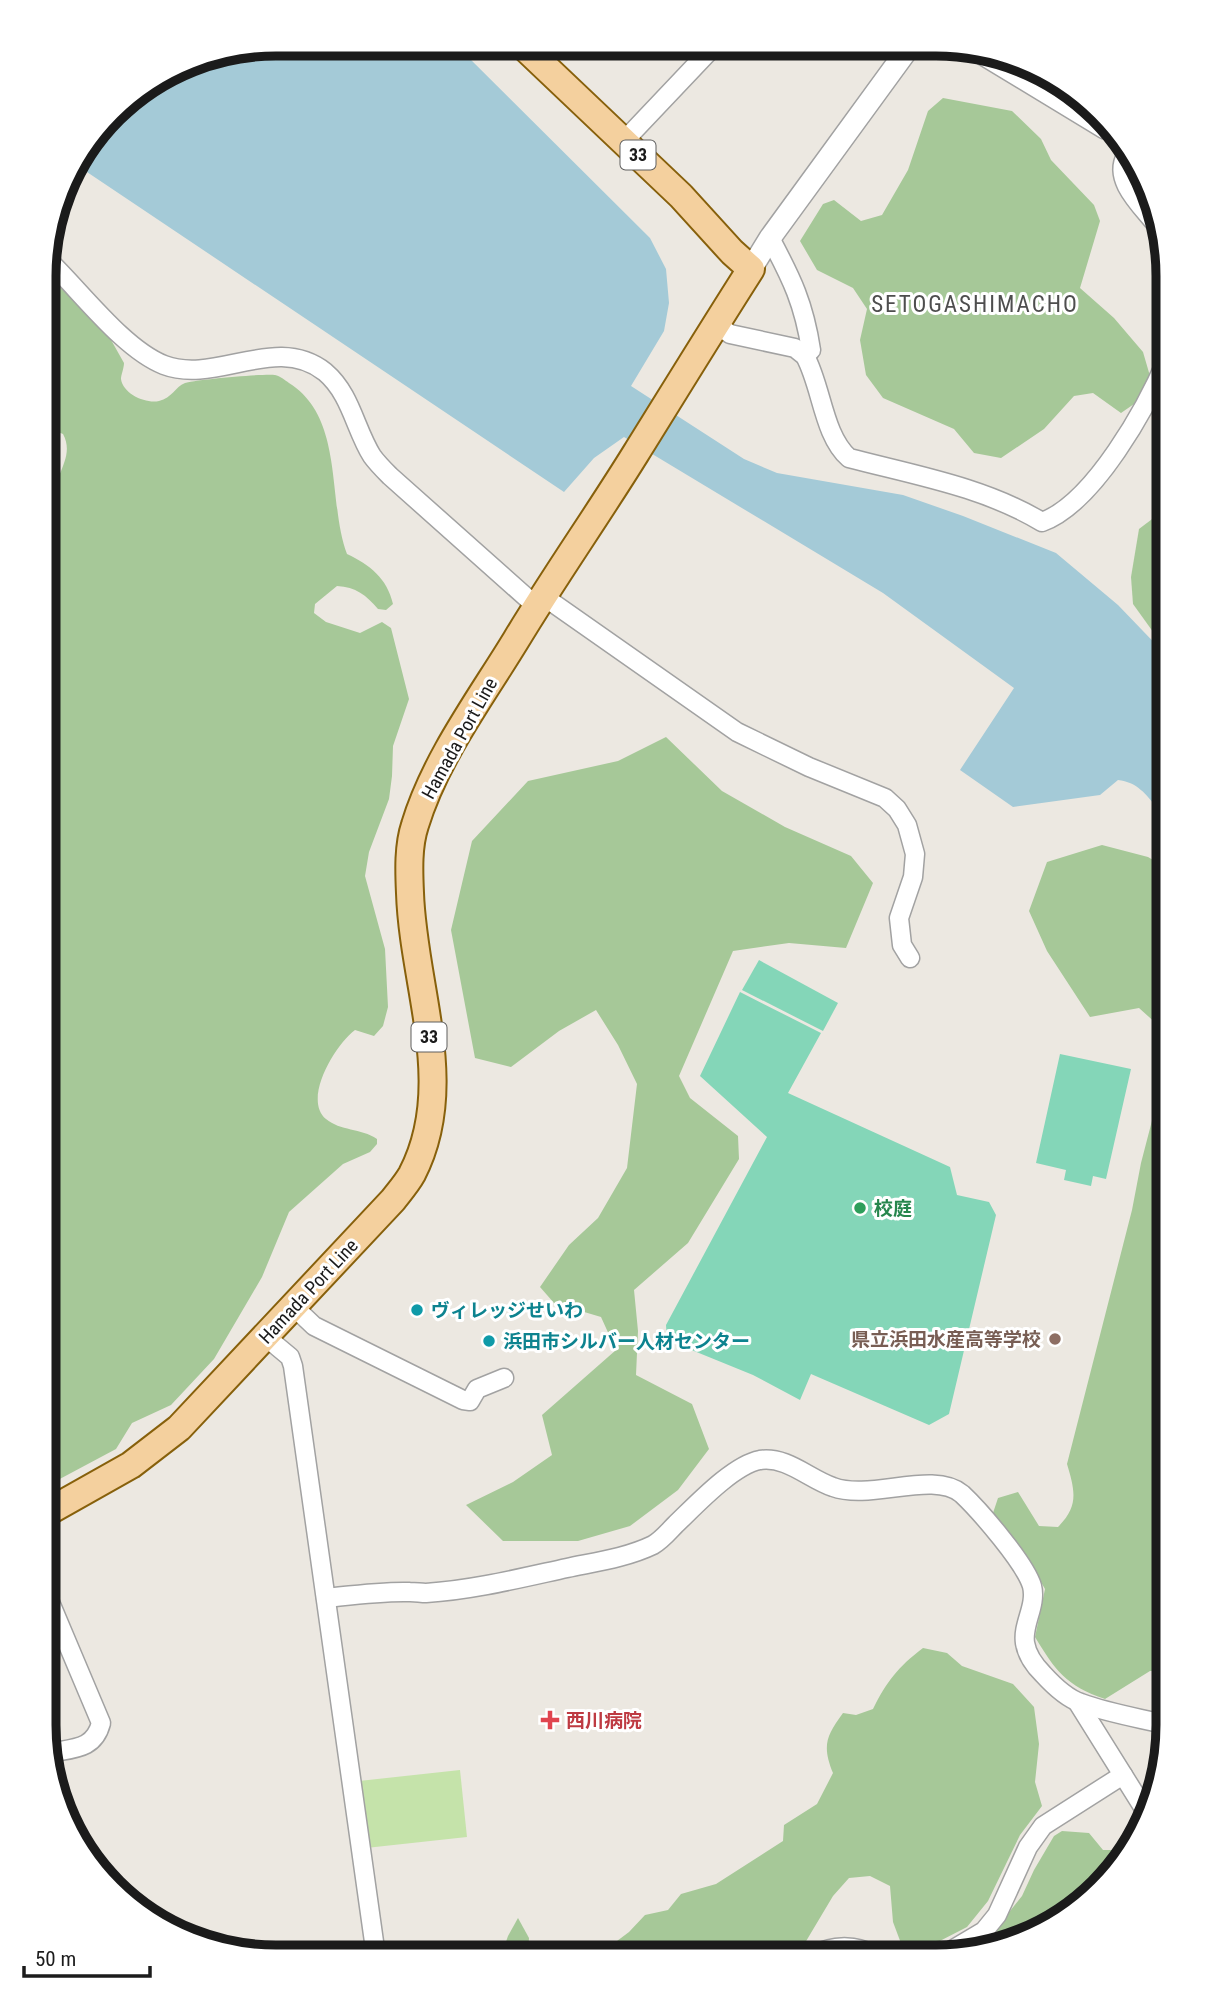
<svg xmlns="http://www.w3.org/2000/svg" width="1212" height="2001" font-family="'Roboto Condensed','Noto Sans JP',sans-serif">
<style>
.grass{fill:#c5e3aa}
.forest{fill:#a6c898}
.pitch{fill:#84d6b8}
.water{fill:#a4cad7}
.lines{fill:none;stroke-linecap:round;stroke-linejoin:round}
.minor-casing{stroke:#a2a2a2;stroke-width:21}
.tertiary-casing{stroke:#a2a2a2;stroke-width:24}
.primary-casing{stroke:#87600b;stroke-width:30}
.minor{stroke:#fff;stroke-width:18}
.tertiary{stroke:#fff;stroke-width:21}
.primary{stroke:#f4d09e;stroke-width:26}
.leisure-dot{fill:#2e9e5b;stroke:#fff;stroke-width:2.5}
.culture-dot{fill:#0f9aa8;stroke:#fff;stroke-width:2.5}
.education-dot{fill:#8d6e63;stroke:#fff;stroke-width:2.5}
.health-dot{fill:#e0444e;stroke:#fff;stroke-width:2.5}
.labels{text-anchor:middle;stroke-width:6;stroke-linejoin:round;paint-order:stroke}
.shield{fill:#fff;stroke:#5f5f5f;stroke-width:2}
.shield-label{font-size:18px;font-weight:bold;fill:#1b1b1b}
.street-label{font-size:19px;fill:#1b1b1b;stroke:#fff}
.leisure-label{font-size:19px;font-weight:bold;fill:#27864d;stroke:#fff;text-anchor:start}
.culture-label{font-size:19px;font-weight:bold;fill:#0d838f;stroke:#fff;text-anchor:start}
.education-label{font-size:19px;font-weight:bold;fill:#785e54;stroke:#fff;text-anchor:end}
.health-label{font-size:19px;font-weight:bold;fill:#be3a42;stroke:#fff;text-anchor:start}
.quarter-label{font-size:23px;letter-spacing:2px;fill:#4e4e4e;stroke:#fff}
.rim{fill:none;stroke:#1b1b1b;stroke-width:9}
</style>
<rect width="100%" height="100%" fill="#ece8e1"/>
<polygon class="grass" points="460,1770 467,1837 366,1848 359,1781"/>
<g class="forest">
<polygon points="943,98 1012,111 1041,139 1051,160 1094,205 1100,221 1080,288 1114,318 1143,352 1150,376 1134,404 1121,413 1093,393 1074,396 1044,429 1001,458 974,453 954,429 883,398 866,375 860,340 867,309 853,288 817,270 800,241 823,204 834,200 861,221 882,215 908,170 928,111"/>
<path d="M 46,264 L 106,331 L 124,363 C 124,368 121,375 121,379 C 123,394 146,404 159,401 C 172,398 175,387 185,383 C 191,380 268,373 275,375 C 280,376 285,380 289,383 C 345,418 327,501 347,554 C 370,565 387,578 393,604 L 386,610 L 378,609 C 366,595 356,587 337,586 L 315,604 L 314,613 L 326,622 L 360,633 L 382,622 L 391,628 L 409,699 L 393,746 L 392,776 L 389,799 L 369,852 L 365,876 L 385,949 L 388,1007 L 383,1026 L 374,1036 L 355,1030 C 336,1044 302,1099 326,1119 C 340,1131 361,1128 377,1139 L 377,1144 L 370,1152 L 343,1164 L 289,1212 L 262,1277 L 214,1359 L 171,1405 L 132,1423 L 116,1449 L 56,1481 L 44,1481 L 45,482 L 59,476 C 65,461 71,449 63,434 L 45,427 Z"/>
<polygon points="1168,507 1168,642 1156,636 1133,604 1131,577 1139,529"/>
<polygon points="666,737 722,791 785,827 851,856 873,883 846,948 789,943 733,951 679,1076 690,1098 738,1136 739,1159 688,1243 634,1290 638,1331 636,1375 692,1404 709,1449 678,1490 630,1526 578,1541 503,1541 466,1505 513,1482 552,1455 542,1415 616,1350 601,1317 554,1303 540,1287 569,1245 598,1218 627,1168 637,1084 618,1045 596,1010 559,1031 511,1067 475,1058 451,930 472,841 528,781 618,761"/>
<polygon points="1102,845 1148,857 1168,869 1168,1034 1139,1008 1090,1017 1047,951 1029,911 1047,862"/>
<path d="M 1168,1059 L 1168,1671 L 1150,1671 L 1105,1699 C 1066,1686 1055,1670 1035,1637 L 1045,1589 L 1027,1558 L 992,1516 L 998,1498 L 1018,1492 L 1039,1526 L 1058,1527 C 1079,1506 1075,1491 1067,1464 L 1132,1210 L 1141,1163 Z"/>
<path d="M 923,1648 L 947,1653 L 962,1666 L 1013,1684 L 1034,1707 L 1039,1744 L 1035,1782 L 1042,1806 L 1020,1835 L 988,1901 L 967,1927 L 934,1944 L 902,1946 L 893,1922 L 890,1886 L 870,1876 L 849,1878 L 833,1896 L 799,1953 L 793,1957 L 597,1956 L 629,1932 L 645,1915 L 668,1910 L 681,1894 L 716,1884 L 783,1841 L 784,1825 L 817,1804 L 833,1773 C 822,1746 826,1736 843,1713 L 856,1715 L 873,1709 C 887,1681 898,1667 923,1648 Z"/>
<polygon points="1062,1831 1089,1833 1103,1850 1129,1850 1120,1866 1025,1940 980,1949 990,1944 1002,1921 1022,1896 1034,1870 1054,1836"/>
<polygon points="518,1918 529,1938 528,1956 501,1956 508,1936"/>
</g>
<g class="pitch">
<polygon points="759,960 838,1003 823,1031 742,990"/>
<polygon points="740,992 821,1033 788,1093 950,1167 957,1195 989,1202 996,1215 949,1414 929,1425 811,1374 800,1400 753,1375 667,1340 666,1325 767,1137 700,1076"/>
<polygon points="1060,1054 1131,1069 1106,1179 1093,1176 1091,1186 1064,1180 1066,1170 1036,1163"/>
</g>
<path class="water" d="M 276,44 L 455,44 L 650,238 L 666,269 L 669,303 L 664,331 L 631,386 L 744,459 L 777,473 L 903,495 L 963,516 L 1056,553 L 1118,605 L 1168,657 L 1168,804 L 1158,809 C 1146,794 1137,782 1118,780 L 1100,795 L 1013,807 L 960,770 L 1014,688 L 883,593 L 624,437 L 594,458 L 564,492 L 75,164 L 123,102 L 187,61 Z"/>
<g class="lines">
<defs>
<g id="minor">
<polyline points="624,141 715,45"/>
<path d="M 1126,156 C 1112,181 1143,207 1158,227"/>
<path d="M 770,238 C 792,279 804,304 811,350 L 805,356"/>
<path d="M 46,258 C 79,289 123,349 164,365 C 216,385 276,333 325,372 C 351,394 355,429 372,456 C 377,463 384,470 390,476 L 536,606"/>
<path d="M 716,324 L 730,334 L 795,348 L 805,356 C 822,387 823,435 849,458 C 914,475 984,487 1042,522 C 1094,503 1147,407 1168,357"/>
<polyline points="543,596 737,732 809,767 885,798 897,809 907,825 915,854 913,877 899,918 902,945 910,958"/>
<polyline points="293,1306 314,1326 463,1400 470,1401 477,1389 504,1378"/>
<polyline points="266,1337 290,1357 293,1366 376,1956"/>
<path d="M 44,1588 L 101,1723 C 94,1750 73,1748 49,1753"/>
<path d="M 326,1598 C 354,1595 383,1591 410,1592 C 416,1592 421,1593 426,1593 C 473,1590 521,1578 567,1568 C 595,1562 626,1558 653,1545 C 662,1540 669,1531 676,1524 C 696,1505 733,1465 760,1460 C 787,1456 809,1479 833,1487 C 871,1501 933,1470 962,1494 C 980,1511 1025,1563 1032,1586 C 1037,1606 1022,1624 1025,1643 C 1027,1655 1035,1666 1043,1674 C 1053,1685 1066,1698 1081,1703 C 1108,1713 1139,1718 1168,1725"/>
<polyline points="1078,1703 1148,1815"/>
<polyline points="942,1956 984,1931 997,1915 1028,1847 1043,1826 1123,1775"/>
<path d="M 808,1957 C 834,1944 855,1944 880,1957"/>
</g>
<g id="tertiary">
<polyline points="973,48 1105,128"/>
<polyline points="751,269 770,238 910,46"/>
</g>
<path id="primary" d="M 44,1514 L 131,1465 L 179,1428 L 393,1200 C 400,1191 407,1183 412,1174 C 458,1085 413,987 410,893 C 409,871 408,846 415,825 C 435,759 480,699 516,640 C 554,577 597,516 636,453 C 674,392 712,330 751,269 L 732,252 L 681,196 L 521,44"/>
</defs>
<use href="#minor" class="minor-casing"/>
<use href="#tertiary" class="tertiary-casing"/>
<use href="#primary" class="primary-casing"/>
<use href="#minor" class="minor"/>
<use href="#tertiary" class="tertiary"/>
<use href="#primary" class="primary"/>
</g>
<circle class="leisure-dot" cx="860" cy="1208" r="7"/>
<g class="culture-dot">
<circle cx="417" cy="1310" r="7"/>
<circle cx="489" cy="1341" r="7"/>
</g>
<circle class="education-dot" cx="1055" cy="1339" r="7"/>
<path class="health-dot" d="M546.5 1709.5h7v7h7v7h-7v7h-7v-7h-7v-7h7z"/>
<g class="labels">
<g class="shield">
<rect x="620.5" y="140.5" width="35" height="29" rx="5"/>
<rect x="411.5" y="1022.5" width="35" height="29" rx="5"/>
</g>
<g class="shield-label">
<text x="638" y="161">33</text>
<text x="429" y="1043">33</text>
</g>
<g class="street-label">
<text transform="translate(459 738) rotate(-61)" y="7">Hamada Port Line</text>
<text transform="translate(308 1291) rotate(-47)" y="7">Hamada Port Line</text>
</g>
<g class="leisure-label">
<text x="874" y="1215">校庭</text>
</g>
<g class="culture-label">
<text x="431" y="1317">ヴィレッジせいわ</text>
<text x="503" y="1348">浜田市シルバー人材センター</text>
</g>
<g class="education-label">
<text x="1041" y="1346">県立浜田水産高等学校</text>
</g>
<g class="health-label">
<text x="566" y="1727">西川病院</text>
</g>
<g class="quarter-label">
<text x="975" y="312">SETOGASHIMACHO</text>
</g>
</g>
<path d="M0 0H1212V2001H0ZM276 56H936A220 220 0 0 1 1156 276V1725A220 220 0 0 1 936 1945H276A220 220 0 0 1 56 1725V276A220 220 0 0 1 276 56Z" fill="#fff" fill-rule="evenodd"/>
<path class="rim" d="M276 56H936A220 220 0 0 1 1156 276V1725A220 220 0 0 1 936 1945H276A220 220 0 0 1 56 1725V276A220 220 0 0 1 276 56Z"/>
<path d="M24 1966v10h126v-10" fill="none" stroke="#1b1b1b" stroke-width="3.5"/>
<text x="35" y="1966" font-size="21" fill="#1b1b1b" stroke="#ffffff" stroke-width="5" paint-order="stroke">50 m</text>
</svg>
